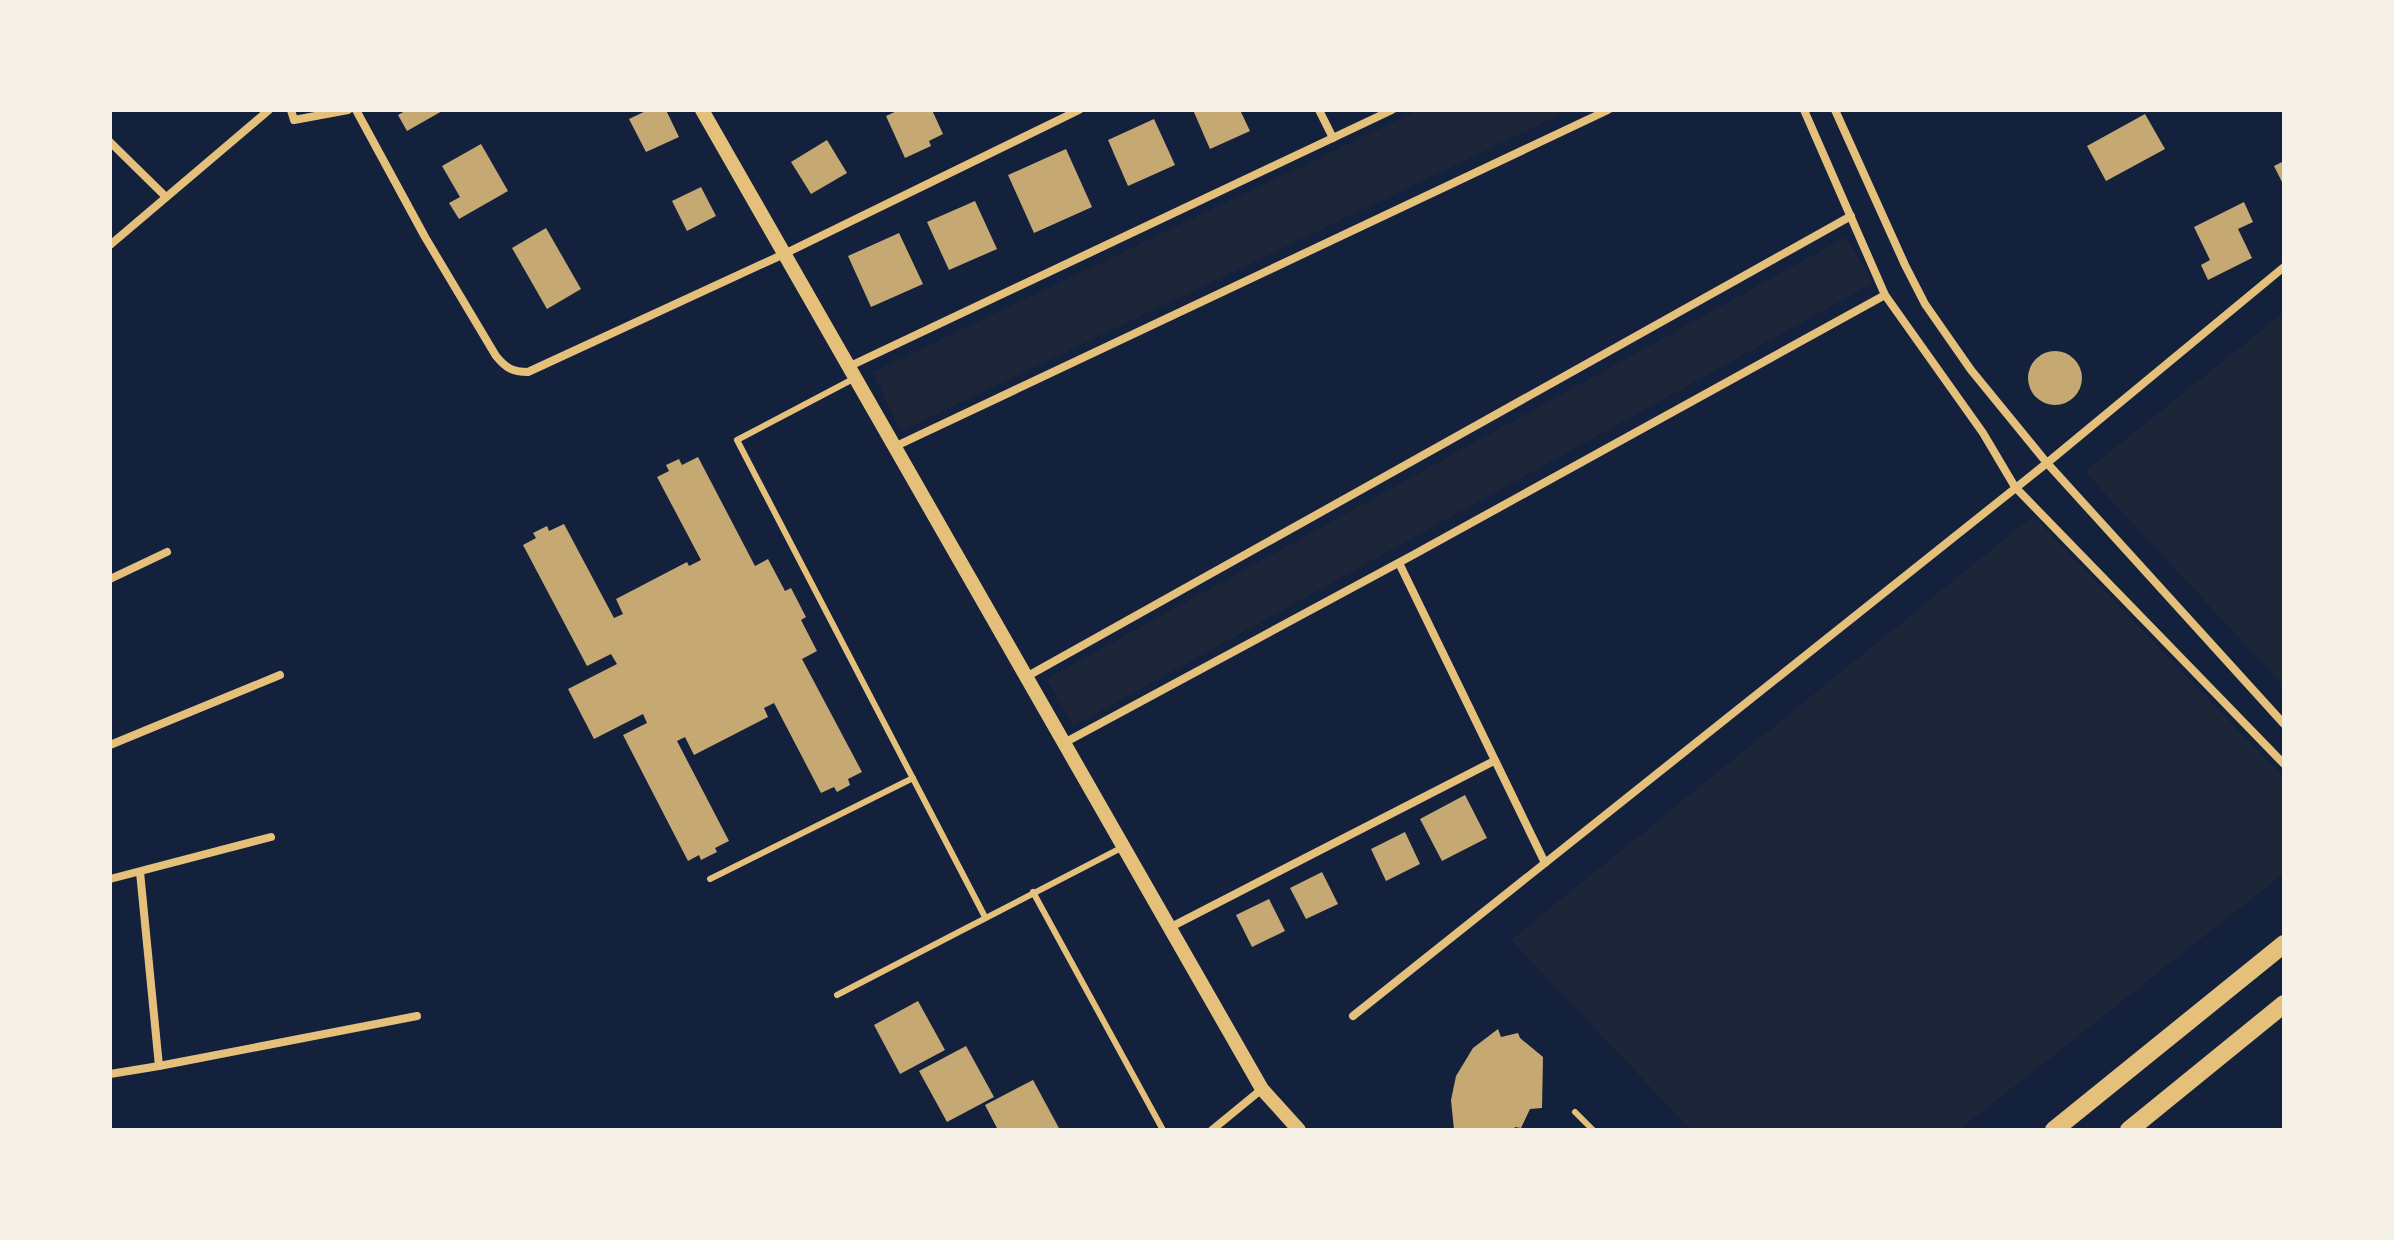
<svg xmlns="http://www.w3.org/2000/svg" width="2394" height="1240" font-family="Signika,sans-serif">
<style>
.green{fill:#1d2539}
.building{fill:#c6a872}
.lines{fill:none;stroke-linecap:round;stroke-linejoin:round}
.service{stroke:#e5c07b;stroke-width:6}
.minor{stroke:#e5c07b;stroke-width:8}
.tertiary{stroke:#e5c07b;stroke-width:14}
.trunk{stroke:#e5c07b;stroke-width:18}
</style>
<rect width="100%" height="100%" fill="#14213d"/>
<g class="green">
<polygon points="1419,110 1570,110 901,431 873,372"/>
<polygon points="1846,237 1873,283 1073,726 1047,679"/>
<polygon points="2284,312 2284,686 2085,472"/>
<polygon points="2033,516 2284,778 2284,873 1959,1130 1691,1130 1511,940"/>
</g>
<g class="building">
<polygon points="407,110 444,110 407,131 398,115"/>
<polygon points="648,110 666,110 679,137 646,152 629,119"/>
<polygon points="899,110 932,110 943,134 929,141 931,146 905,158 886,116"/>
<polygon points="1193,110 1240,110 1250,131 1210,149"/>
<polygon points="2145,114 2165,149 2106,181 2087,146"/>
<polygon points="1154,119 1175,165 1128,186 1108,140"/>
<polygon points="827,140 847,173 811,194 791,162"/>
<polygon points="481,144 508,191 459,219 449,203 460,197 442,166"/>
<polygon points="1066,149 1092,207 1034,233 1008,175"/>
<polygon points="2284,161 2284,186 2274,166"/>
<polygon points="701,187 716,216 687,231 672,201"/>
<polygon points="975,201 997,249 949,270 927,222"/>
<polygon points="2244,202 2253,222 2238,229 2252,258 2208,280 2201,265 2210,260 2194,227"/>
<polygon points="546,228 581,289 547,309 512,248"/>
<polygon points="899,233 923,284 871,307 848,256"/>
<circle cx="2055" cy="378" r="27"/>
<polygon points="698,457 755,566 768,559 785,591 791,588 806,617 801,620 817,651 802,659 862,772 848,779 850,785 837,792 834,787 821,793 774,703 764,708 768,717 694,755 685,737 677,741 729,841 715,848 717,852 701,860 699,855 688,861 623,735 647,723 643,714 594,739 568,689 617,664 611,654 587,666 523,545 536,538 533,533 547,526 549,531 564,524 614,618 623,614 616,599 687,562 689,566 701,560 657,477 669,471 666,465 679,459 682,465"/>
<polygon points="1465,795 1487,838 1442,861 1420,819"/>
<polygon points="1405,832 1420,864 1386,881 1371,849"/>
<polygon points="1322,872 1338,904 1306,919 1290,888"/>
<polygon points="1269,899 1285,931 1252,947 1236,915"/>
<polygon points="918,1001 945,1050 900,1074 874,1025"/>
<polygon points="1498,1029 1501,1037 1518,1033 1520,1038 1543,1057 1542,1108 1530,1109 1521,1128 1515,1127 1514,1130 1454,1130 1451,1100 1456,1076 1473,1048"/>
<polygon points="966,1046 994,1097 947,1122 919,1071"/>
<polygon points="1033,1080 1060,1130 998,1130 985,1105"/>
</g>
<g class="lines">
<g class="service">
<polyline points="855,378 737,440 985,917"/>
<polyline points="710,879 913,778"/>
<polyline points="1033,892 1163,1130"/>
<polyline points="837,995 1123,847"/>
<polyline points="1575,1112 1593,1130"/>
</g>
<g class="minor">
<polyline points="291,110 294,120 348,110"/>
<path d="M 356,110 L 425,237 L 496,356 C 506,368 512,372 528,372 L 784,254 L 1079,110"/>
<polyline points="1319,110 1333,138"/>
<polyline points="1804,110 1885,295 1983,433 2015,487 2284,764"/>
<polyline points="1835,110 1905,265 1925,304 1971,370 2047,463 2284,724"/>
<polyline points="110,142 165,196"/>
<polyline points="110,245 269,110"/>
<polyline points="848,367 1392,110"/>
<polyline points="894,447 1608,110"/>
<polyline points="1399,563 1545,863"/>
<polyline points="110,579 167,552"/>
<polyline points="1026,677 1851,216"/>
<polyline points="1064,743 1413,555 1885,295"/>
<polyline points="110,745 280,675"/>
<polyline points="140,872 159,1066"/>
<polyline points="110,879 271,837"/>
<polyline points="1169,928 1494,761"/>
<polyline points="1353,1016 2047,463 2284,267"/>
<polyline points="110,1074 159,1066 417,1016"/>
<polyline points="1212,1130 1262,1089"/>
</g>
<polyline class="tertiary" points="702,110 1262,1089 1299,1130"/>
<g class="trunk">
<polyline points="2054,1130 2284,944"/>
<polyline points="2129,1130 2284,1004"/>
</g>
</g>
<rect width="2394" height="1240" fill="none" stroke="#f6f1e7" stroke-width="224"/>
</svg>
